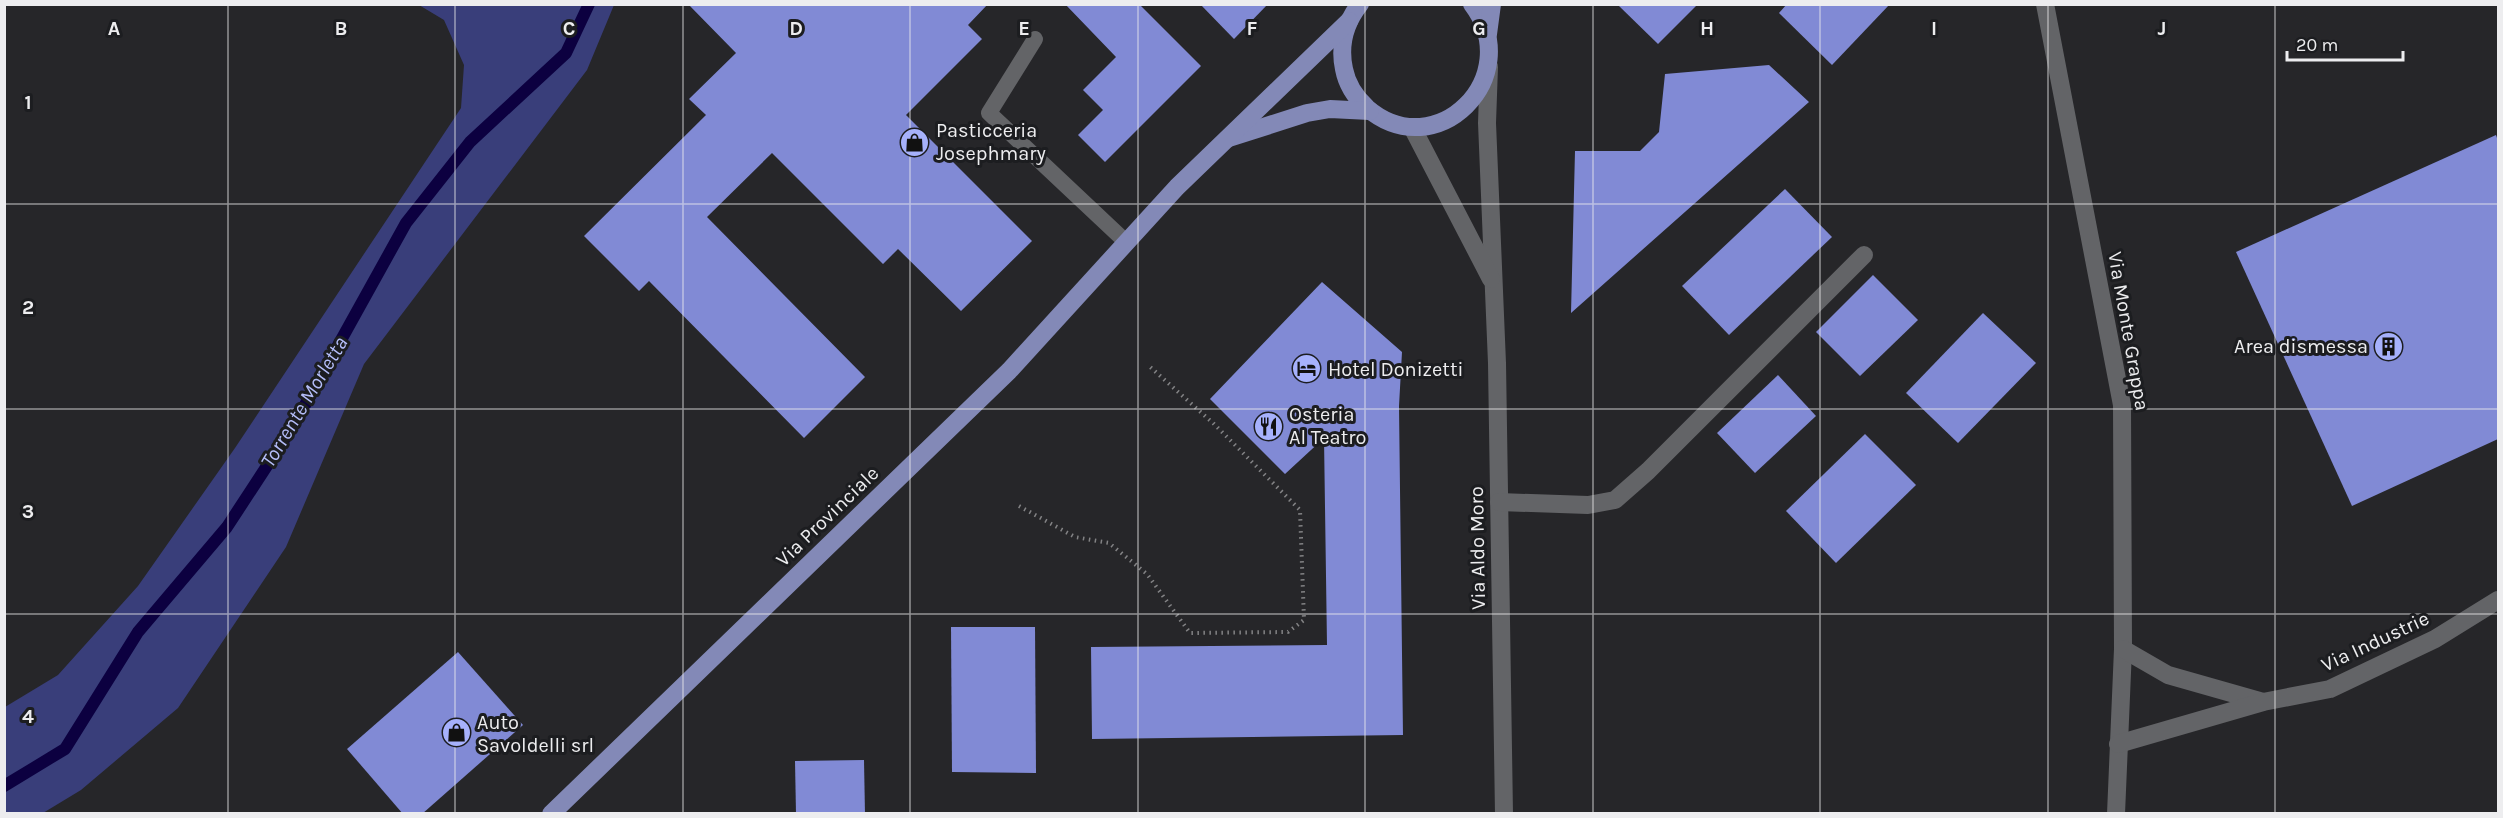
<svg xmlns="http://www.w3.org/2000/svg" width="2503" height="818" font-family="Karla,sans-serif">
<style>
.green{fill:#393e7a}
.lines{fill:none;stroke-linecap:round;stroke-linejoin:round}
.stream{stroke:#0c0040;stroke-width:12}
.building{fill:#818ad5}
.path{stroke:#838385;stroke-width:4;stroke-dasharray:1.5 4.5;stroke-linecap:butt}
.lane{stroke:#636467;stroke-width:16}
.street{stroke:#636467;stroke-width:18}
.primary{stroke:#8389b7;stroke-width:18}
.grid{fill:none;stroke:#ededef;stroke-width:1.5;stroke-opacity:0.55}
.labels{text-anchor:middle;stroke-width:6;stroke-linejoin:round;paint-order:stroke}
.poi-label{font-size:20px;fill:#ededef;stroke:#1c1d20;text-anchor:start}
.street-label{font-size:20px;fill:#ededef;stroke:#1c1d20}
.water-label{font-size:21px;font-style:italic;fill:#b4bdf8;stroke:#1c1d20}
.grid-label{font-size:20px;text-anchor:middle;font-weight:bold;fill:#ededef;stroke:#1c1d20;stroke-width:6;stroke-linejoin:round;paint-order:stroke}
</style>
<rect width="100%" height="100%" fill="#262629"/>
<polygon class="green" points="492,5 614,5 587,70 364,364 286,547 178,708 81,790 43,813 5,813 5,707 58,675 138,586 235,448 461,108 464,65 444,20 419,5"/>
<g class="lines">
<polyline class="stream" points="4,786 65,749 138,632 227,527 295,423 406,223 470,142 566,53 589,4"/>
</g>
<g class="building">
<polygon points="688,4 988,4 968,25 982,39 906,115 1032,241 961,311 898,249 883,264 772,153 707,217 865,377 804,438 649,281 639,291 584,236 706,115 689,99 736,53"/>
<polygon points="1065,4 1139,4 1201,66 1105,162 1078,135 1103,110 1083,90 1116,57"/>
<polygon points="1200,4 1268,4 1234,39"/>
<polygon points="1787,4 1890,4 1832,65 1779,13"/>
<polygon points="1618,5 1697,5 1658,44"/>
<polygon points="1769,65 1809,102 1571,313 1575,151 1640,151 1659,132 1665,74"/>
<polygon points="2496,135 2498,141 2498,439 2352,506 2236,252"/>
<polygon points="1785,189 1832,237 1729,335 1682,286"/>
<polygon points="1873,275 1918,320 1860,376 1816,332"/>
<polygon points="1322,282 1402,352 1399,406 1403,735 1092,739 1091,647 1327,645 1324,438 1285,474 1210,399"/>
<polygon points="1983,313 2036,363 1958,443 1906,393"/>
<polygon points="1778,375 1816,416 1755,473 1717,433"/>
<polygon points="1865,434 1916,485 1836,563 1786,511"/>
<polygon points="951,627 1035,627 1036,773 952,772"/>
<polygon points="458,652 523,725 422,814 403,814 347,749"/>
<polygon points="864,760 865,814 796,814 795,761"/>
</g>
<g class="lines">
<polyline class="path" points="1019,506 1075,537 1109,543 1147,574 1190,633 1288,632 1304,620 1300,510 1213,423 1148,365"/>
<polyline class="lane" points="1035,39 989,113 1126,242"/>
<g class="street">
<polyline points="2045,4 2122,405 2123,649 2116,814"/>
<polyline points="1489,67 1487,123 1497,363 1504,814"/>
<polyline points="1412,127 1491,279"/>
<polyline points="1499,502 1588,505 1615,500 1648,471 1864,255"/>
<polyline points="2123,649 2168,675 2263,702"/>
<polyline points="2118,744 2263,702 2330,689 2435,639 2498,600"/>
</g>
<g class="primary">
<path d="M 1360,4 C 1345,23 1339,46 1344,69 C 1347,85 1355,97 1367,108 C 1436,167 1527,77 1472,4"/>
<polyline points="1488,34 1492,4"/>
<polyline points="1229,138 1307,113 1330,109 1370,111"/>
<polyline points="551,814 1009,371 1177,187 1349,21"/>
</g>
</g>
<path class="grid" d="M 228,4 L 228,814M 455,4 L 455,814M 683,4 L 683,814M 910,4 L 910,814M 1138,4 L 1138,814M 1365,4 L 1365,814M 1593,4 L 1593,814M 1820,4 L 1820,814M 2048,4 L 2048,814M 2275,4 L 2275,814M 4,204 L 2498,204M 4,409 L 2498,409M 4,614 L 2498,614"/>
<defs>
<symbol id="shop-disc" viewBox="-11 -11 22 22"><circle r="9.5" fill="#a6b1fc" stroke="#1c1d20"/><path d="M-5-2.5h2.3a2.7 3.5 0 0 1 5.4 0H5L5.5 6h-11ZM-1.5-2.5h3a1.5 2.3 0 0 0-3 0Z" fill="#111"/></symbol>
<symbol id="building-disc" viewBox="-11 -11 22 22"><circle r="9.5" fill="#a6b1fc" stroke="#1c1d20"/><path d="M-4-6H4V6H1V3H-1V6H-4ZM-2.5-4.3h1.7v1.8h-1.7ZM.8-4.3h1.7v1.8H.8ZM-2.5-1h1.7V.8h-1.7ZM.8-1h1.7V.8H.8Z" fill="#111"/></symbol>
<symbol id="hotel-disc" viewBox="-11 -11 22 22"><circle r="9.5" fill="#a6b1fc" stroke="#1c1d20"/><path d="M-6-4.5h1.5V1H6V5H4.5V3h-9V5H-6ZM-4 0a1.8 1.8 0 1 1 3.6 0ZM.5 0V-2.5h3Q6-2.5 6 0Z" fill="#111"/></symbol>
<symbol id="restaurant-disc" viewBox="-11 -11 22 22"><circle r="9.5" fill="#a6b1fc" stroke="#1c1d20"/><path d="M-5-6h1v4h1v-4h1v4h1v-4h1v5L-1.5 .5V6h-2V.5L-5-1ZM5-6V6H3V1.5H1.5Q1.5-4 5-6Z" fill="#111"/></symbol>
</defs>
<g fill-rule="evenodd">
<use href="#shop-disc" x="898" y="126" width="33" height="33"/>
<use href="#building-disc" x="2372" y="330" width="33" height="33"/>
<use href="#hotel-disc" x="1290" y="352" width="33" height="33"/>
<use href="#restaurant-disc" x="1252" y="410" width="33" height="33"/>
<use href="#shop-disc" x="440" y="716" width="33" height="33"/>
</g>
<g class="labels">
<g class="poi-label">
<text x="936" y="137">Pasticceria<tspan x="936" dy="23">Josephmary</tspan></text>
<text x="2368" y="353" text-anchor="end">Area dismessa</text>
<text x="1328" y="376">Hotel Donizetti</text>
<text x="1289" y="421">Osteria<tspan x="1289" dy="23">Al Teatro</tspan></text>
<text x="477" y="729">Auto<tspan x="477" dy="23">Savoldelli srl</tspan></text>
</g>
<g class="street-label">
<text transform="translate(2129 331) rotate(80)" y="7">Via Monte Grappa</text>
<text transform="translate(827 516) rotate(-44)" y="7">Via Provinciale</text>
<text transform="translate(1477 548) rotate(-91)" y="7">Via Aldo Moro</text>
<text transform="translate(2375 641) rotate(-25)" y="7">Via Industrie</text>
</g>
<g class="water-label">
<text transform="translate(304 402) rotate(-59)" y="7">Torrente Morletta</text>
</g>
</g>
<g class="grid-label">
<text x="114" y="35">A</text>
<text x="341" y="35">B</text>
<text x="569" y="35">C</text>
<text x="796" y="35">D</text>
<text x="1024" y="35">E</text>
<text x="1252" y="35">F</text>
<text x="1479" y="35">G</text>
<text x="1707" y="35">H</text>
<text x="1934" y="35">I</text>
<text x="2162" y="35">J</text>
<text x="28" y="109">1</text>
<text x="28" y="314">2</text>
<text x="28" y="518">3</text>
<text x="28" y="723">4</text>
</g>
<rect width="2503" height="818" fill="none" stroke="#ededef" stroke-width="12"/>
<path d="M2287 51v9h116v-9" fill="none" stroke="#ededef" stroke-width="3"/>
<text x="2296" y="51" font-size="18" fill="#ededef" stroke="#1c1d20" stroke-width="4.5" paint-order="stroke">20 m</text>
</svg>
